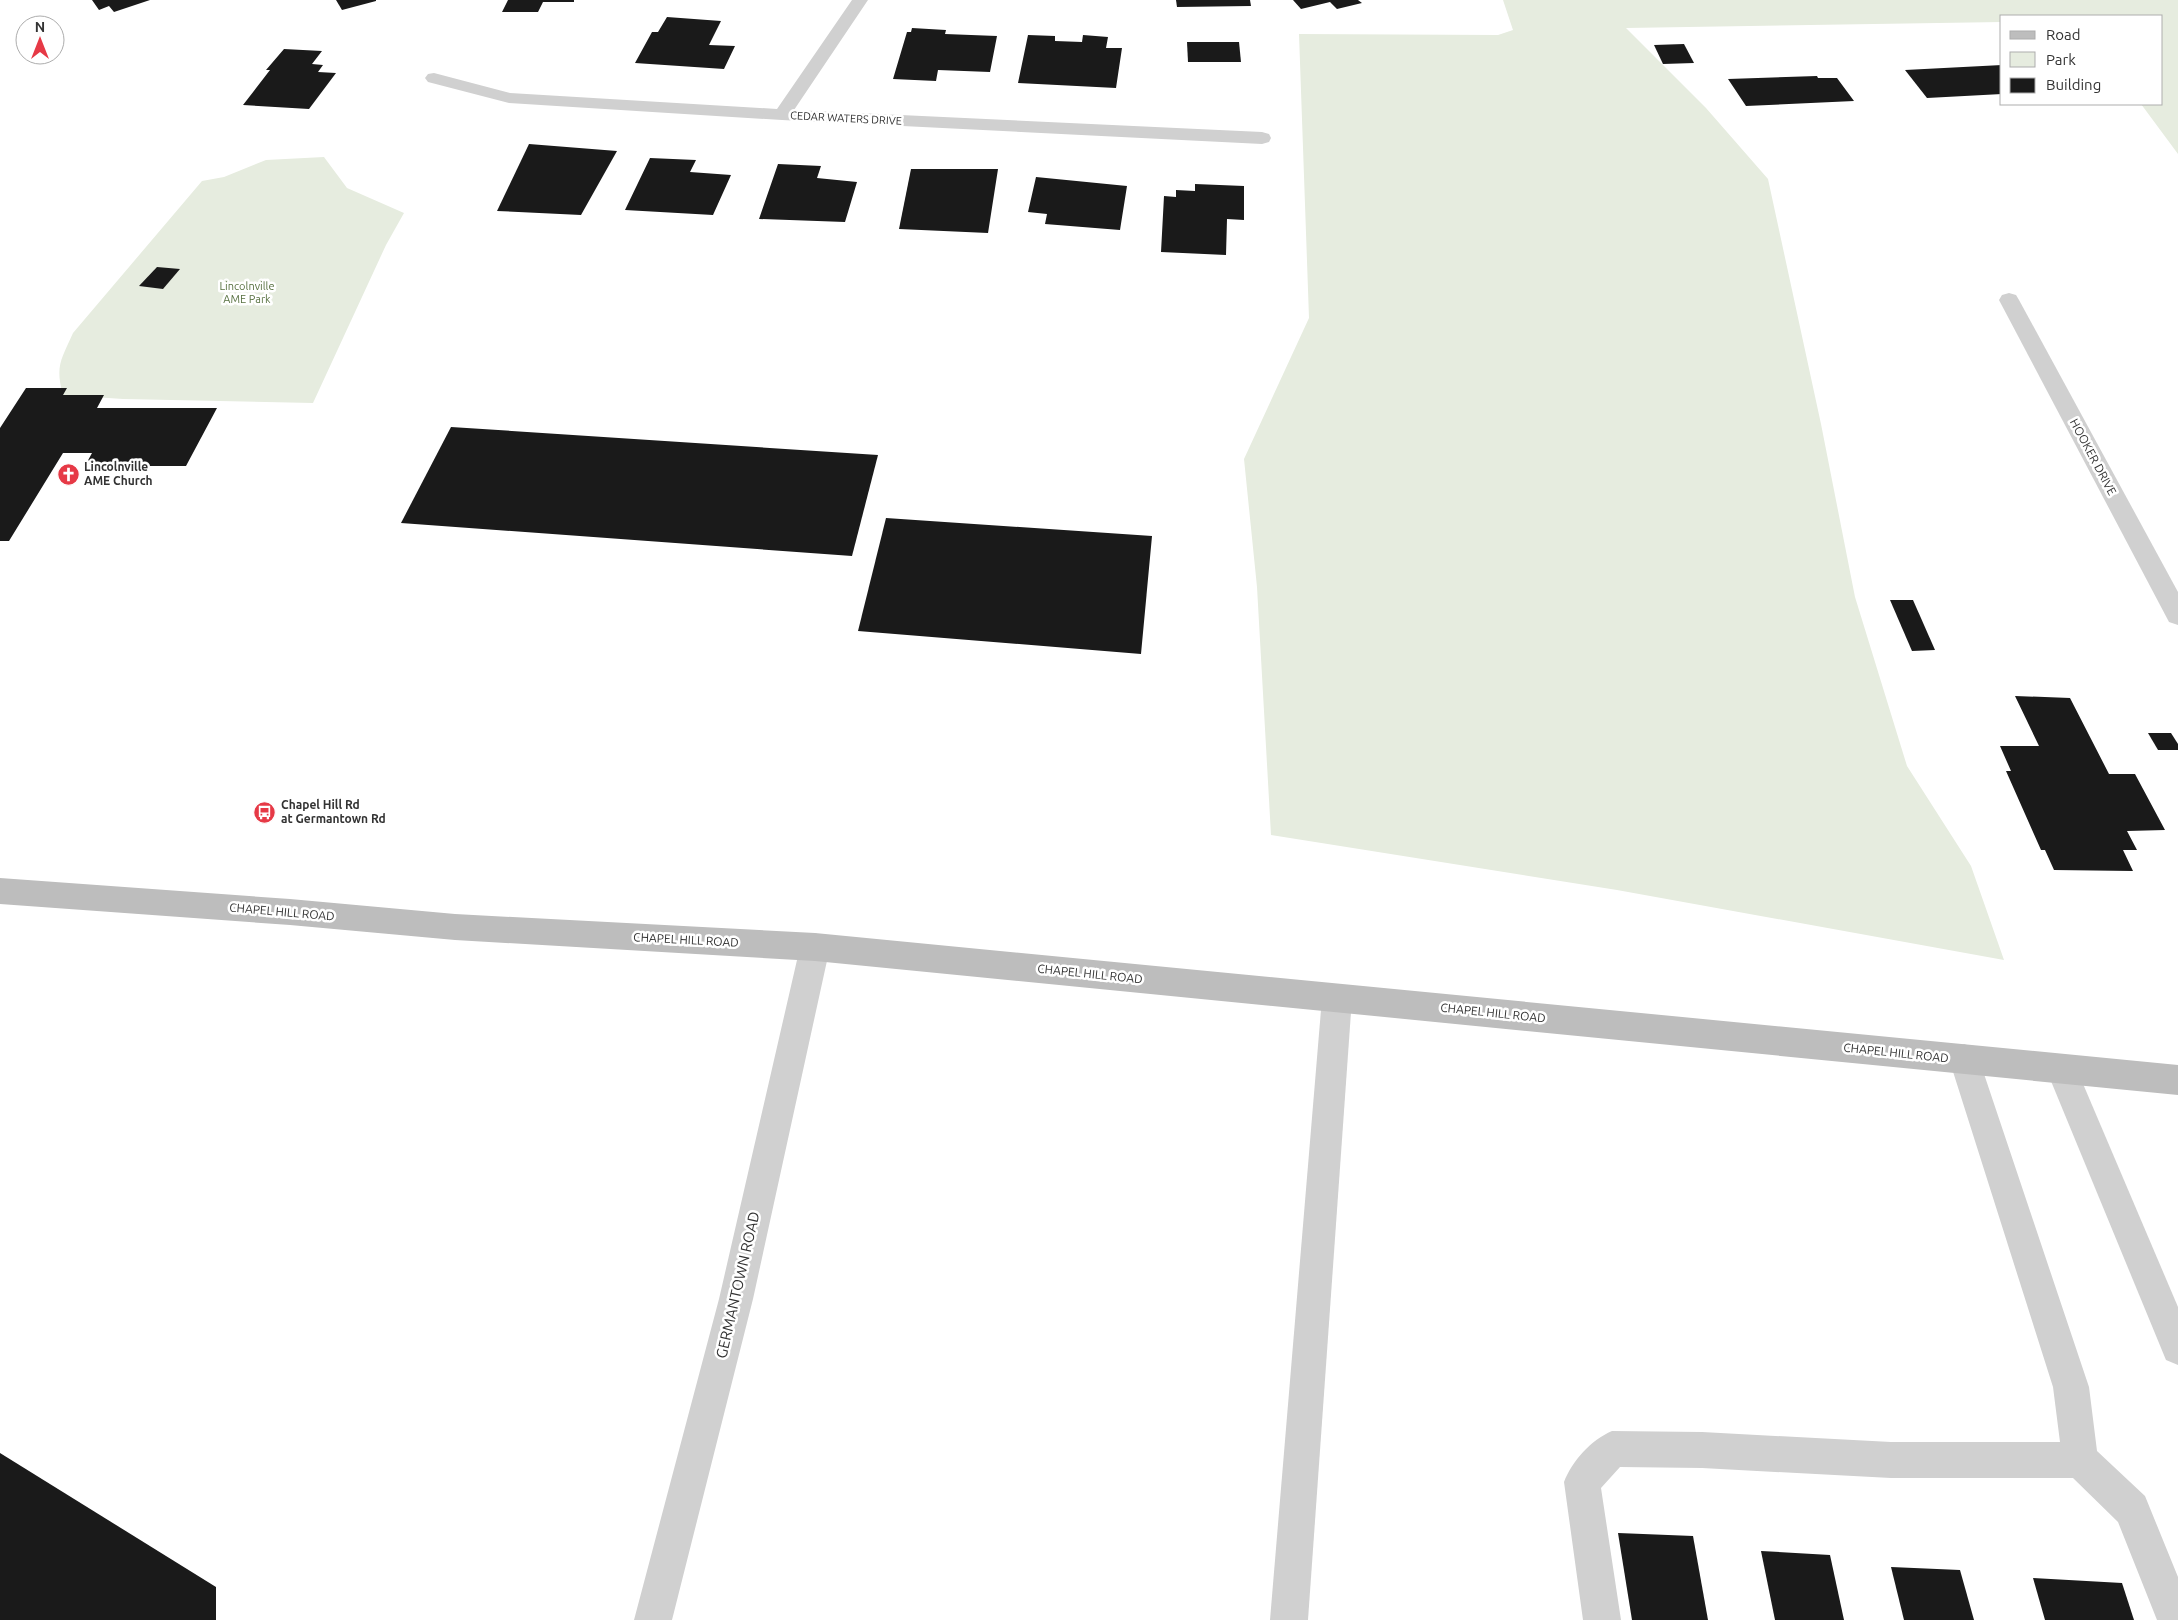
<svg xmlns="http://www.w3.org/2000/svg" width="2178" height="1620" font-family="Ubuntu,sans-serif">
<style>
.green{fill:#e6ecdf}
.building{fill:#1a1a1a}
.lines{fill:none;stroke-linecap:round;stroke-linejoin:round}
.service{fill:#d0d0d0;fill-rule:evenodd}
.minor{fill:#d0d0d0;fill-rule:evenodd}
.secondary{fill:#bdbdbd;fill-rule:evenodd}
.labels{text-anchor:middle;stroke-width:5;stroke-linejoin:round;paint-order:stroke}
.far-street-label{font-size:11px;fill:#333;stroke:#fff}
.far-park-label{font-size:11px;fill:#56703f;stroke:#fff}
.street-label{font-size:12px;fill:#333;stroke:#fff}
.poi-label{font-size:12px;font-weight:bold;fill:#333;stroke:#fff;text-anchor:start}
.near-street-label{font-size:15px;fill:#333;stroke:#fff}
</style>
<rect width="100%" height="100%" fill="#fff"/>
<g class="green">
<polygon points="1503,0 2178,0 2178,154 2141,104 2162,104 2162,16 2002,16 2002,22 1626,28 1706,108 1768,179 1821,424 1855,597 1907,766 1971,866 2004,960 1617,890 1271,835 1257,587 1244,459 1309,318 1299,34 1498,35 1513,30"/>
<path d="M 324,157 L 347,188 L 404,213 L 386,245 L 313,403 L 123,399 L 63,395 C 55,366 61,360 73,333 L 202,181 L 224,177 L 266,160 Z"/>
</g>
<g class="building">
<polygon points="92,0 150,0 114,12 109,6 99,10"/>
<polygon points="336,0 376,0 376,1 342,10"/>
<polygon points="508,0 574,0 574,2 543,2 538,12 502,12"/>
<polygon points="1176,0 1250,0 1251,6 1177,7"/>
<polygon points="1293,0 1358,0 1362,3 1337,9 1330,2 1301,9"/>
<polygon points="667,17 721,21 709,45 735,46 724,69 635,63 652,32 658,32"/>
<polygon points="912,28 946,30 945,34 997,36 990,72 938,70 936,81 893,79 907,32 911,32"/>
<polygon points="1028,35 1055,36 1055,41 1082,42 1083,35 1108,37 1106,48 1122,48 1116,88 1018,83"/>
<polygon points="1187,42 1239,42 1241,62 1188,62"/>
<polygon points="1684,44 1694,63 1663,64 1654,45"/>
<polygon points="284,49 322,51 312,64 323,65 318,72 336,73 309,109 243,105 270,70 266,70"/>
<polygon points="2002,65 2002,94 1927,98 1905,70"/>
<polygon points="1817,76 1818,78 1837,78 1854,101 1746,106 1728,79"/>
<polygon points="529,144 617,151 581,215 497,211"/>
<polygon points="650,158 696,160 690,172 731,175 713,215 625,210"/>
<polygon points="778,164 821,166 817,178 857,182 845,222 759,219"/>
<polygon points="911,169 998,169 988,233 899,229"/>
<polygon points="1036,177 1127,186 1120,230 1045,224 1047,214 1028,212"/>
<polygon points="1195,184 1244,186 1244,220 1227,219 1226,255 1161,252 1164,196 1176,197 1176,190 1195,191"/>
<polygon points="157,267 180,269 163,289 139,286"/>
<polygon points="26,388 67,388 63,395 104,395 97,408 217,408 186,466 85,466 92,453 63,453 9,541 0,541 0,428"/>
<polygon points="451,427 878,455 852,556 401,523"/>
<polygon points="886,518 1152,536 1141,654 858,631"/>
<polygon points="1890,600 1913,600 1935,650 1912,651"/>
<polygon points="2015,696 2070,698 2109,774 2135,774 2165,830 2127,831 2137,850 2123,850 2133,871 2054,870 2045,850 2041,850 2006,771 2011,771 2000,746 2039,746"/>
<polygon points="2148,733 2171,733 2178,744 2178,750 2158,750"/>
<polygon points="0,1453 216,1587 216,1620 0,1620"/>
<polygon points="1618,1533 1693,1536 1708,1620 1632,1620"/>
<polygon points="1761,1551 1830,1555 1844,1620 1775,1620"/>
<polygon points="1891,1567 1960,1570 1974,1620 1904,1620"/>
<polygon points="2033,1578 2122,1583 2134,1620 2045,1620"/>
</g>
<g class="lines">
<g class="service">
<polygon points="1337,984 1348,988 1352,998 1308,1620 1270,1620 1322,998 1326,988"/>
<path d="M 1964,1044 L 1975,1048 L 1979,1059 L 2089,1387 L 2097,1451 L 2145,1496 L 2178,1577 L 2178,1620 L 2157,1620 L 2118,1522 L 2073,1478 L 1891,1478 L 1702,1468 L 1620,1467 L 1601,1488 L 1621,1620 L 1583,1620 L 1564,1482 C 1572,1461 1591,1440 1612,1431 L 1702,1432 L 1891,1442 L 2060,1442 L 2053,1387 L 1949,1059 L 1953,1048 Z"/>
<polygon points="2061,1054 2072,1058 2178,1307 2178,1365 2166,1360 2046,1069 2050,1058"/>
</g>
<g class="minor">
<polygon points="852,0 868,0 794,110 1262,132 1269,134 1271,138 1269,142 1262,144 782,120 509,103 428,82 425,78 428,74 434,73 510,93 777,109"/>
<polygon points="2009,293 2016,295 2019,300 2178,592 2178,625 2169,622 1999,300 2002,295"/>
<polygon points="815,933 825,937 830,947 753,1299 672,1620 634,1620 719,1299 800,947 805,937"/>
</g>
<polygon class="secondary" points="0,878 290,899 455,914 815,933 2178,1065 2178,1095 815,961 455,940 290,925 0,904"/>
</g>
<defs>
<symbol id="church-disc" viewBox="-11 -11 22 22"><circle r="9.5" fill="#e63946" stroke="#fff"/><path d="M-1.2-6h2.4v3.5h3.3v2.4h-3.3V6h-2.4V-.1h-3.3v-2.4h3.3Z" fill="#fff"/></symbol>
<symbol id="bus-disc" viewBox="-11 -11 22 22"><circle r="9.5" fill="#e63946" stroke="#fff"/><path d="M-5-6H5V4H4V6H2V4H-2V6H-4V4H-5ZM-3.5-4V0h7V-4ZM-3.5 1.2v1.5H-2V1.2ZM2 1.2v1.5H3.5V1.2Z" fill="#fff"/></symbol>
</defs>
<g fill-rule="evenodd">
<use href="#church-disc" x="56" y="462" width="25" height="25"/>
<use href="#bus-disc" x="252" y="800" width="25" height="25"/>
</g>
<g class="labels">
<g class="far-street-label">
<text transform="translate(846 118) rotate(3)" y="4">CEDAR WATERS DRIVE</text>
</g>
<g class="far-park-label">
<text x="247" y="290">Lincolnville<tspan x="247" dy="13">AME Park</tspan></text>
</g>
<g class="street-label">
<text transform="translate(2093 457) rotate(62)" y="4">HOOKER DRIVE</text>
<text transform="translate(282 912) rotate(5)" y="4">CHAPEL HILL ROAD</text>
<text transform="translate(686 940) rotate(3)" y="4">CHAPEL HILL ROAD</text>
<text transform="translate(1090 974) rotate(6)" y="4">CHAPEL HILL ROAD</text>
<text transform="translate(1493 1013) rotate(6)" y="4">CHAPEL HILL ROAD</text>
<text transform="translate(1896 1053) rotate(6)" y="4">CHAPEL HILL ROAD</text>
</g>
<g class="poi-label">
<text x="84" y="471">Lincolnville<tspan x="84" dy="14">AME Church</tspan></text>
<text x="281" y="809">Chapel Hill Rd<tspan x="281" dy="14">at Germantown Rd</tspan></text>
</g>
<g class="near-street-label">
<text transform="translate(738 1285) rotate(-77)" y="5">GERMANTOWN ROAD</text>
</g>
</g>
<rect x="2000" y="15" width="162" height="90" fill="#ffffff" stroke="#adadad"/>
<rect x="2010" y="31" width="25" height="8" fill="#bdbdbd" stroke="#adadad"/>
<text x="2046" y="40" font-size="15" fill="#333333">Road</text>
<rect x="2010" y="52" width="25" height="15" fill="#e6ecdf" stroke="#adadad"/>
<text x="2046" y="65" font-size="15" fill="#333333">Park</text>
<rect x="2010" y="78" width="25" height="15" fill="#1a1a1a" stroke="#adadad"/>
<text x="2046" y="90" font-size="15" fill="#333333">Building</text>
<g transform="translate(40 40)"><circle r="24" fill="#ffffff" stroke="#adadad"/>
<path d="M0-4L9 19L0 12L-9 19Z" fill="#e63946"/>
<text y="-8" font-size="14" font-weight="bold" text-anchor="middle" fill="#333333">N</text>
</g>
</svg>
